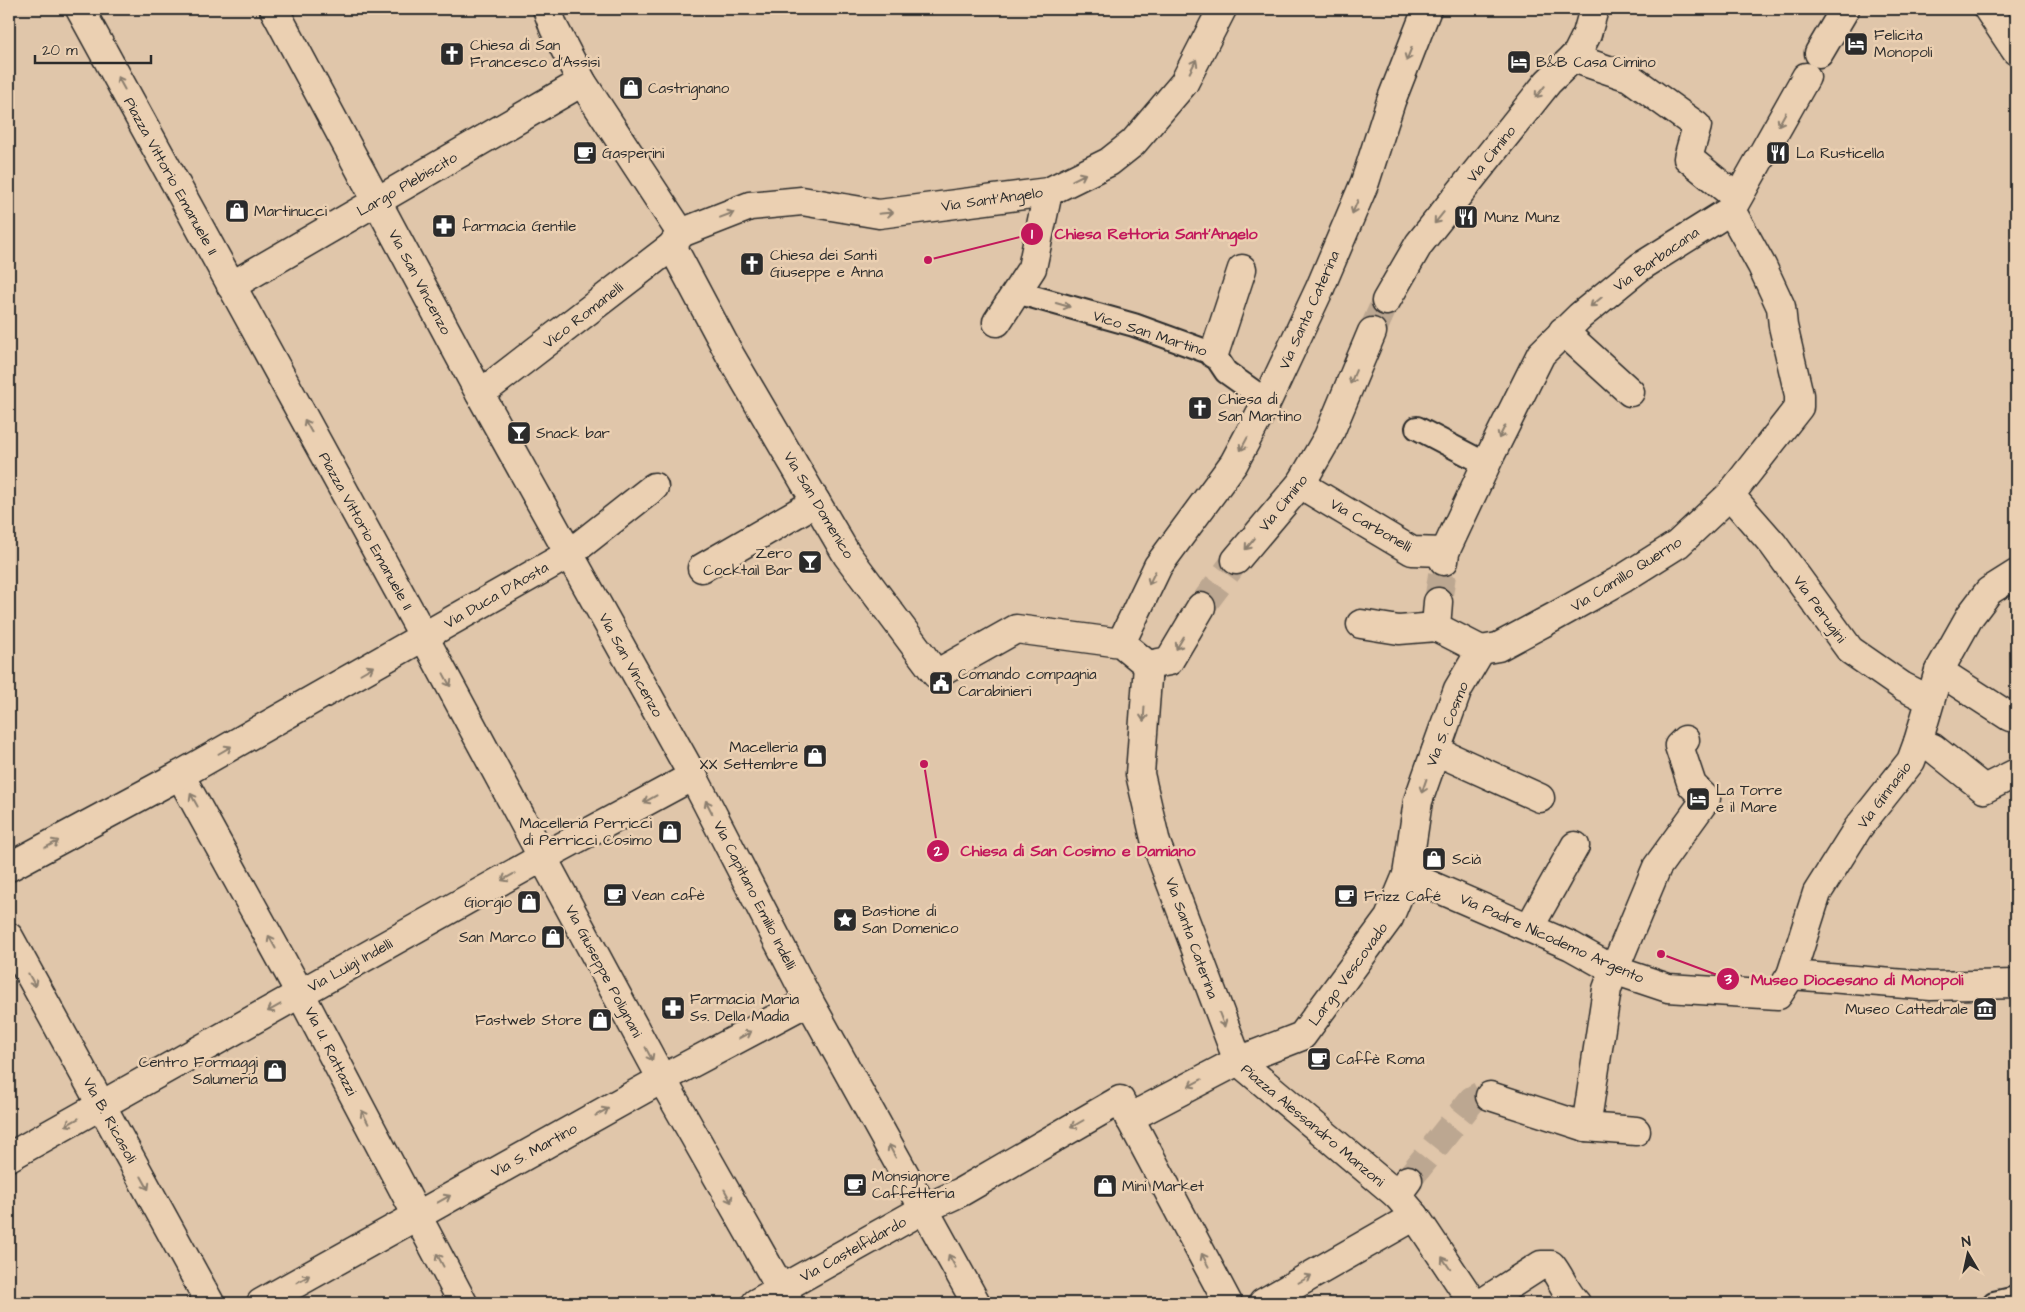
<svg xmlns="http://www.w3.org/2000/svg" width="2025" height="1312" font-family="'Architects Daughter',sans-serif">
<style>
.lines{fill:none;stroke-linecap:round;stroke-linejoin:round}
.pedestrian-tunnel{stroke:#bca791;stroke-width:28;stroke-dasharray:28 14;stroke-linecap:butt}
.minor-tunnel{stroke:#bca791;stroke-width:28;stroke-dasharray:28 14;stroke-linecap:butt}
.service-casing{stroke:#2b2b2b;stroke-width:26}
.pedestrian-casing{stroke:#2b2b2b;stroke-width:31}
.minor-casing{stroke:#2b2b2b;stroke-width:31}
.service{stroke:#ebd0b2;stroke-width:22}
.pedestrian{stroke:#ebd0b2;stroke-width:28}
.minor{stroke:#ebd0b2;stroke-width:28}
.oneway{stroke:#8b7e6e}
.labels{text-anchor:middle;stroke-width:5;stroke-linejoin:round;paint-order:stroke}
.poi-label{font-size:15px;fill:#2b2b2b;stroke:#ebd0b2;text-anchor:start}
.street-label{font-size:15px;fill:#2b2b2b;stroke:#ebd0b2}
.leader{fill:none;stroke:#c2185b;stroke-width:2}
.callout-dot{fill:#c2185b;stroke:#ebd0b2;stroke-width:2}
.mark-label{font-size:15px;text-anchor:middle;font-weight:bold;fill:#fff}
.callout-label{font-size:16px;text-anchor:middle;font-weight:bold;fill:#c2185b;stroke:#ebd0b2;stroke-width:5;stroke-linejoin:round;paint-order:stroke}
</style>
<rect width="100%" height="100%" fill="#e0c6aa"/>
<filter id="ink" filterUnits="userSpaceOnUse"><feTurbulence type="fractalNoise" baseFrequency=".02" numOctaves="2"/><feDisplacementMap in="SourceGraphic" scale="10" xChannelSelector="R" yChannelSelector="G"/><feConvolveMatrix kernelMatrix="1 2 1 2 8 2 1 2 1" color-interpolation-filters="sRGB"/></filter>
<g filter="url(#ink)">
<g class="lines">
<polyline class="pedestrian-tunnel" points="1408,1180 1472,1100 1481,1095 1490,1096"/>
<g class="minor-tunnel">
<polyline points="1372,332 1386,301"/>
<polyline points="1438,602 1444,561"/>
<polyline points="1201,607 1236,560"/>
</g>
<defs>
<g id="service">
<polyline points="1016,292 1134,325 1214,354 1226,372 1267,401"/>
<polyline points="1417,428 1486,464"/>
<polyline points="1994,1303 2016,1298"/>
</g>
<g id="pedestrian">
<polyline points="1214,354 1242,269"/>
<polyline points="702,568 816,502"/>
<polyline points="1490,1096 1586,1127 1607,989 1614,970"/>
<polyline points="1586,1127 1636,1131"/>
<polyline points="1397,1195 1408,1180"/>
</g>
<g id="minor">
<polyline points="80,9 424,637 662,1079 789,1303"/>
<polyline points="274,9 480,394 693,776 809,1001 976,1303"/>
<polyline points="547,9 554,28 582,82 681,233"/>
<polyline points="1988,9 2016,51"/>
<polyline points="1819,53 1845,9"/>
<polyline points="1573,58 1629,77 1697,126 1688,158 1737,198"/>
<polyline points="681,233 750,206 802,201 879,214 1048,192 1109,162 1133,143 1184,83 1222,9"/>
<polyline points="672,246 730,355 847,555 936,674 1016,629 1121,643 1148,665"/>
<polyline points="231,286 582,82"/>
<polyline points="1386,301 1419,244 1548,82 1577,54 1587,34 1594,9"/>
<polyline points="997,322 1032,268 1048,192"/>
<polyline points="1563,331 1630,392"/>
<polyline points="480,394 672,246 681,233"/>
<polyline points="1302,482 1313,492 1412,551 1445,552"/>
<polyline points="1730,495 1773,544 1850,650 1902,686 1930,700"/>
<polyline points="1236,560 1302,482 1328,437 1372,332"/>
<polyline points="1444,561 1445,552 1490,456 1541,354 1580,316 1640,267 1731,210 1806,77"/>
<polyline points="1361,624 1399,630 1436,627"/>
<polyline points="1121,643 1158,566 1234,463 1267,401 1320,288 1365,182 1391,101 1427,9"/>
<polyline points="1481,650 1498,647 1554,617 1624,578 1678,544 1730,495 1799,407 1799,395 1783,326 1781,307 1762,266 1731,210"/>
<polyline points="1148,665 1140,774 1156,843 1238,1061"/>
<polyline points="1148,665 1169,661 1201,607"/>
<polyline points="1939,671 2010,717 2016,713"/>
<polyline points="1918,742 1933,748 1984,789 2016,773"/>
<polyline points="1436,751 1540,798"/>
<polyline points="180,775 300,993 463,1303"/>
<polyline points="9,867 180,775 569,554 654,487"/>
<polyline points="1407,875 1571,946 1614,970 1668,988 1778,995 1791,975 1931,986 2016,984"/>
<polyline points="1529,928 1575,846"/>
<polyline points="9,937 210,1303"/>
<polyline points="1614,970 1657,867 1706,799 1692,785 1679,746 1685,740"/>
<polyline points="1791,975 1817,893 1858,828 1911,761 1918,742 1939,671 1970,616 1989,591 2016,574"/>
<polyline points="1238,1061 1397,1195 1415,1216 1473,1303"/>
<polyline points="1129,1118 1238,1061 1302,1036 1389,918 1407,875 1418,801 1430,767 1458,689 1481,650 1436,627 1438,602"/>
<polyline points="9,1157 543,857 693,776"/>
<polyline points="261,1303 662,1079 809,1001"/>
<polyline points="756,1303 924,1209 961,1192 1120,1100 1228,1303"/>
<polyline points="1263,1303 1415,1216"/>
<path d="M 1482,1303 L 1541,1265 L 1551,1265 C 1561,1277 1565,1292 1576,1303"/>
</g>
</defs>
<use href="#service" class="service-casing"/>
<use href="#pedestrian" class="pedestrian-casing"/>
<use href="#minor" class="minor-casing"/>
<use href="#service" class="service"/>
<use href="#pedestrian" class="pedestrian"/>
<use href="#minor" class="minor"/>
</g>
<defs><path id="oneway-shaft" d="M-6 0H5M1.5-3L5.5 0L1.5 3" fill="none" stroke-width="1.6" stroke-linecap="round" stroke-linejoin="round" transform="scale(1.25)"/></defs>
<g class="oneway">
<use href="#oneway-shaft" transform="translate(1409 54) rotate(112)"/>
<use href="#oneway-shaft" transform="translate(1193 66) rotate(-63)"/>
<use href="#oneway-shaft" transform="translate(121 83) rotate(-119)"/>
<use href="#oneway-shaft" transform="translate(1540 92) rotate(129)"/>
<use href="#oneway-shaft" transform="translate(1782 119) rotate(119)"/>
<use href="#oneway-shaft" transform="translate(1079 177) rotate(-26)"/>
<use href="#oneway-shaft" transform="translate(1355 207) rotate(113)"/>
<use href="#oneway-shaft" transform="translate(886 213) rotate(-5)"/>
<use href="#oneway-shaft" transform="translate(727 215) rotate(-21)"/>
<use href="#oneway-shaft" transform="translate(1439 218) rotate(129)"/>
<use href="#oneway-shaft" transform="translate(1596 302) rotate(141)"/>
<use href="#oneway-shaft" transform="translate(1063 305) rotate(16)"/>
<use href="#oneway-shaft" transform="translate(1353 377) rotate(113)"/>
<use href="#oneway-shaft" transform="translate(308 426) rotate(-119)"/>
<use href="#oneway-shaft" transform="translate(1502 432) rotate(117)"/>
<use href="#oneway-shaft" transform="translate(1244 444) rotate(118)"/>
<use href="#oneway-shaft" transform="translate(1250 544) rotate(130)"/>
<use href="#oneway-shaft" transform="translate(1152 578) rotate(116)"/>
<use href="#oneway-shaft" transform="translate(1180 643) rotate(121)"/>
<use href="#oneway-shaft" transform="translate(367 670) rotate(-30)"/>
<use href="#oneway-shaft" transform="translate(447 680) rotate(62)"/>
<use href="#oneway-shaft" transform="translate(1144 714) rotate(94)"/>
<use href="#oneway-shaft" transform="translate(225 750) rotate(-30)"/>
<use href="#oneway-shaft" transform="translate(1424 786) rotate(109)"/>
<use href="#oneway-shaft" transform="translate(650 799) rotate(151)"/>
<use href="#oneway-shaft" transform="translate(194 800) rotate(-119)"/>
<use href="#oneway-shaft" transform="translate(709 807) rotate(-117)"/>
<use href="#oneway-shaft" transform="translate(52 844) rotate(-28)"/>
<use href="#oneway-shaft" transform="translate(508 877) rotate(151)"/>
<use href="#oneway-shaft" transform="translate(272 942) rotate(-119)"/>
<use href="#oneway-shaft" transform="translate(32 980) rotate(61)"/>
<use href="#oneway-shaft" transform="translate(274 1008) rotate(151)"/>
<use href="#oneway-shaft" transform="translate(1222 1020) rotate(69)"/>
<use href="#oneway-shaft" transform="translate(745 1035) rotate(-28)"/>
<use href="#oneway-shaft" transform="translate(649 1054) rotate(62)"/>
<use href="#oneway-shaft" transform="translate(1195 1083) rotate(152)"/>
<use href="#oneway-shaft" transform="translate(602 1112) rotate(-29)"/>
<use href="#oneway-shaft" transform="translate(365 1117) rotate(-117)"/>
<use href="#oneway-shaft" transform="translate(72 1122) rotate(151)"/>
<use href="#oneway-shaft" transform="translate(1077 1124) rotate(150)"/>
<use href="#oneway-shaft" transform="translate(892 1151) rotate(-119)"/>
<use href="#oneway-shaft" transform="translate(145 1183) rotate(61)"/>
<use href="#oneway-shaft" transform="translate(728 1196) rotate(61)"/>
<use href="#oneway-shaft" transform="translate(444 1199) rotate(-29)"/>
<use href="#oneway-shaft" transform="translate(440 1260) rotate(-118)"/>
<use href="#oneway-shaft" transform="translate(1205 1260) rotate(-118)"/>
<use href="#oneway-shaft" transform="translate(952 1261) rotate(-119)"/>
<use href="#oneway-shaft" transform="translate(1446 1263) rotate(-124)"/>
<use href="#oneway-shaft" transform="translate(303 1279) rotate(-30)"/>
<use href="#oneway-shaft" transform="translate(1305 1279) rotate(-30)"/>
</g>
</g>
<defs>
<symbol id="hotel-square" viewBox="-11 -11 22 22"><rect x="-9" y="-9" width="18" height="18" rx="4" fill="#2b2b2b" stroke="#ebd0b2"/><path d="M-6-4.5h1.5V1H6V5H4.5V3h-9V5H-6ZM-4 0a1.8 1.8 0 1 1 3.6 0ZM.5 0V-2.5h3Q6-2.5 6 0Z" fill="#fff"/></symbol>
<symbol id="church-square" viewBox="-11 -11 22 22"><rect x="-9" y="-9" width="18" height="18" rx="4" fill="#2b2b2b" stroke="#ebd0b2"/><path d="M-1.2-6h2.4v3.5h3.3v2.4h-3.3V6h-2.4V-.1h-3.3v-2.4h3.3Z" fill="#fff"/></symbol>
<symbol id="shop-square" viewBox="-11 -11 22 22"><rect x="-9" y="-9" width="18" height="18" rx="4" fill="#2b2b2b" stroke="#ebd0b2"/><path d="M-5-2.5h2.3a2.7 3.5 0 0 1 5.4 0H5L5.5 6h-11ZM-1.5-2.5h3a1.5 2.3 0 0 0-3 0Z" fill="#fff"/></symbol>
<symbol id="cafe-square" viewBox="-11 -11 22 22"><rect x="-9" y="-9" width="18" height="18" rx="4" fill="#2b2b2b" stroke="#ebd0b2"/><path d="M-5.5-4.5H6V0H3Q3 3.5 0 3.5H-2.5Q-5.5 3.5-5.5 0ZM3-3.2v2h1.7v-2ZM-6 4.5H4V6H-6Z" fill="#fff"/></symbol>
<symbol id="restaurant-square" viewBox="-11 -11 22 22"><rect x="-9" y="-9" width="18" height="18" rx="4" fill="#2b2b2b" stroke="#ebd0b2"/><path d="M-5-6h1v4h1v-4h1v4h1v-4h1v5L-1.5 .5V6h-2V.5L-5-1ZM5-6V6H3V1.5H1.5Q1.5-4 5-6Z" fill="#fff"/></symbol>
<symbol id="pharmacy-square" viewBox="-11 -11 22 22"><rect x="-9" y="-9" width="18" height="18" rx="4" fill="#2b2b2b" stroke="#ebd0b2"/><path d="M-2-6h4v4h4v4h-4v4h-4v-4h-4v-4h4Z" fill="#fff"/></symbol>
<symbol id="bar-square" viewBox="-11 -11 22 22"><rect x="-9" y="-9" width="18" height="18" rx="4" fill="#2b2b2b" stroke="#ebd0b2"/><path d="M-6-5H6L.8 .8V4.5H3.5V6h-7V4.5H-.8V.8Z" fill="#fff"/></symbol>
<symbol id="civic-square" viewBox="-11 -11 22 22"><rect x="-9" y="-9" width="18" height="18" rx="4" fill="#2b2b2b" stroke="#ebd0b2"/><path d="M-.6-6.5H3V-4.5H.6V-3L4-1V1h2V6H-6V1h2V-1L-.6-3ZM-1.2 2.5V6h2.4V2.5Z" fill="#fff"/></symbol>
<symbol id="sight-square" viewBox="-11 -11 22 22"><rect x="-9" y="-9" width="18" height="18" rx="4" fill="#2b2b2b" stroke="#ebd0b2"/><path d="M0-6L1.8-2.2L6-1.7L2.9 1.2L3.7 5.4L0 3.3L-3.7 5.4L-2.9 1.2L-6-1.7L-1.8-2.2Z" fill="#fff"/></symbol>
<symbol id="museum-square" viewBox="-11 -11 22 22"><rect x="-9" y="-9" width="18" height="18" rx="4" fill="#2b2b2b" stroke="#ebd0b2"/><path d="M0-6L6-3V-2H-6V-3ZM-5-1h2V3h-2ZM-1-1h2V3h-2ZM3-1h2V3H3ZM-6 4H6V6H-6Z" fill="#fff"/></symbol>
</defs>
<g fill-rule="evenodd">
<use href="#hotel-square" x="1842" y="30" width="28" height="28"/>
<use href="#church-square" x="438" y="40" width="28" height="28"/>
<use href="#hotel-square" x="1505" y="48" width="28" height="28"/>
<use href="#shop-square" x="617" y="74" width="28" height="28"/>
<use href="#cafe-square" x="571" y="139" width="28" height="28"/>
<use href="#restaurant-square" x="1764" y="139" width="28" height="28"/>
<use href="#shop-square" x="223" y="197" width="28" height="28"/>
<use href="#restaurant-square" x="1452" y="203" width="28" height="28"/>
<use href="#pharmacy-square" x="430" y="212" width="28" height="28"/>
<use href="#church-square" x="738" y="250" width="28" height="28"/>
<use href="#church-square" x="1186" y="394" width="28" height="28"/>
<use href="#bar-square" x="505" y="419" width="28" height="28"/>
<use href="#bar-square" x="796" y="548" width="28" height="28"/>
<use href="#civic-square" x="927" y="669" width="28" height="28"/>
<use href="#shop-square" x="801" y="742" width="28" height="28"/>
<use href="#hotel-square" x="1684" y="785" width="28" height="28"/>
<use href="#shop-square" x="656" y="818" width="28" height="28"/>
<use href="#shop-square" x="1420" y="845" width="28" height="28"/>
<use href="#cafe-square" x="601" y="881" width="28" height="28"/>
<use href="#cafe-square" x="1332" y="882" width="28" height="28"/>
<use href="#shop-square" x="515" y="888" width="28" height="28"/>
<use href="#sight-square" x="831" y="906" width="28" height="28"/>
<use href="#shop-square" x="539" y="923" width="28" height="28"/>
<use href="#pharmacy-square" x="659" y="994" width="28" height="28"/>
<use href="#museum-square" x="1971" y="995" width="28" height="28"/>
<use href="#shop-square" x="586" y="1006" width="28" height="28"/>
<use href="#cafe-square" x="1305" y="1045" width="28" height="28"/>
<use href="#shop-square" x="261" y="1057" width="28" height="28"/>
<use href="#cafe-square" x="841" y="1171" width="28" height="28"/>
<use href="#shop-square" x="1091" y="1172" width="28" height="28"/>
</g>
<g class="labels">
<g class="poi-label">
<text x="1874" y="40">Felicita<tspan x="1874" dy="17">Monopoli</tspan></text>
<text x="470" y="50">Chiesa di San<tspan x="470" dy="17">Francesco d'Assisi</tspan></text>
<text x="1536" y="67">B&amp;B Casa Cimino</text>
<text x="648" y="93">Castrignano</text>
<text x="602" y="158">Gasperini</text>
<text x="1796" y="158">La Rusticella</text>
<text x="254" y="216">Martinucci</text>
<text x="1484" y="222">Munz Munz</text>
<text x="462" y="231">farmacia Gentile</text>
<text x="770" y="260">Chiesa dei Santi<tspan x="770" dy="17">Giuseppe e Anna</tspan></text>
<text x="1218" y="404">Chiesa di<tspan x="1218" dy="17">San Martino</tspan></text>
<text x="536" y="438">Snack bar</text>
<text x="792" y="558" text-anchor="end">Zero<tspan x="792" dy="17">Cocktail Bar</tspan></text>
<text x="958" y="679">Comando compagnia<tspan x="958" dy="17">Carabinieri</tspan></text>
<text x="798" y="752" text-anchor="end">Macelleria<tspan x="798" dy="17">XX Settembre</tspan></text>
<text x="1716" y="795">La Torre<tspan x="1716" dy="17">e il Mare</tspan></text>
<text x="652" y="828" text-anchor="end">Macelleria Perricci<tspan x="652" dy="17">di Perricci Cosimo</tspan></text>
<text x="1452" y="864">Scià</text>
<text x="632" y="900">Vean cafè</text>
<text x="1364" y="901">Frizz Café</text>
<text x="512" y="907" text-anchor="end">Giorgio</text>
<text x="862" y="916">Bastione di<tspan x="862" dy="17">San Domenico</tspan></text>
<text x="536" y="942" text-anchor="end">San Marco</text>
<text x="690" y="1004">Farmacia Maria<tspan x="690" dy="17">Ss. Della Madia</tspan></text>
<text x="1968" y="1014" text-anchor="end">Museo Cattedrale</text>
<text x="582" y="1025" text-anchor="end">Fastweb Store</text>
<text x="1336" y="1064">Caffè Roma</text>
<text x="258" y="1067" text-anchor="end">Centro Formaggi<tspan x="258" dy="17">Salumeria</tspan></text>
<text x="872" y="1181">Monsignore<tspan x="872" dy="17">Caffetteria</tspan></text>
<text x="1122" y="1191">Mini Market</text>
</g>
<g class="street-label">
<text transform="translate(1491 154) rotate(-51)" y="5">Via Cimino</text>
<text transform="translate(171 176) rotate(61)" y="5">Piazza Vittorio Emanuele II</text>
<text transform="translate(407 184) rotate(-30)" y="5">Largo Plebiscito</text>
<text transform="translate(992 199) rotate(-8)" y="5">Via Sant'Angelo</text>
<text transform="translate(1656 259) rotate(-35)" y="5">Via Barbacana</text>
<text transform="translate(420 282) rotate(62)" y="5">Via San Vincenzo</text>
<text transform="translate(1309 310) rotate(-66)" y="5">Via Santa Caterina</text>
<text transform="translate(583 315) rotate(-38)" y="5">Vico Romanelli</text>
<text transform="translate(1150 333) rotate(18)" y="5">Vico San Martino</text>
<text transform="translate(1283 503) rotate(-51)" y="5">Via Cimino</text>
<text transform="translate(819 505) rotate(59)" y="5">Via San Domenico</text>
<text transform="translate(1371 525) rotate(30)" y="5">Via Carbonelli</text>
<text transform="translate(366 531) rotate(61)" y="5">Piazza Vittorio Emanuele II</text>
<text transform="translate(1626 574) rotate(-32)" y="5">Via Camillo Querno</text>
<text transform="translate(496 595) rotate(-30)" y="5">Via Duca D'Aosta</text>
<text transform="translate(1820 609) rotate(54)" y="5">Via Perugini</text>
<text transform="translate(631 665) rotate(61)" y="5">Via San Vincenzo</text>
<text transform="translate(1447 724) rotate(-68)" y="5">Via S. Cosmo</text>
<text transform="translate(1884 795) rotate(-53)" y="5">Via Ginnasio</text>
<text transform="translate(755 895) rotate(63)" y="5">Via Capitano Emilio Indelli</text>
<text transform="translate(1192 938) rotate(70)" y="5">Via Santa Caterina</text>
<text transform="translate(1552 938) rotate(24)" y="5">Via Padre Nicodemo Argento</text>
<text transform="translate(350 965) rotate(-29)" y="5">Via Luigi Indelli</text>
<text transform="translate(604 971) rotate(62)" y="5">Via Giuseppe Polignani</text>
<text transform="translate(1348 974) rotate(-54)" y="5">Largo Vescovado</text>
<text transform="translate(331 1051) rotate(63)" y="5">Via U. Rattazzi</text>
<text transform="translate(110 1120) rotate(61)" y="5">Via B. Ricasoli</text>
<text transform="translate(1313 1125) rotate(40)" y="5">Piazza Alessandro Manzoni</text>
<text transform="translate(534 1150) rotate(-29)" y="5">Via S. Martino</text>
<text transform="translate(853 1249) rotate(-29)" y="5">Via Castelfidardo</text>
</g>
</g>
<path class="leader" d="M928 260L1032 234M924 764L938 851M1661 954L1728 979"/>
<g class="callout-dot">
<circle cx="928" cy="260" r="5"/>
<circle cx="924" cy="764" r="5"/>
<circle cx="1661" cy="954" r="5"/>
<circle cx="1032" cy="234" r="12"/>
<circle cx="938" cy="851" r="12"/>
<circle cx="1728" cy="979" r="12"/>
</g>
<g class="mark-label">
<text x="1032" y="239">1</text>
<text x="938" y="856">2</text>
<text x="1728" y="984">3</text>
</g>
<g class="callout-label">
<text x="1156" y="239">Chiesa Rettoria Sant'Angelo</text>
<text x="1078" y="856">Chiesa di San Cosimo e Damiano</text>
<text x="1857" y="985">Museo Diocesano di Monopoli</text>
</g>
<rect width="2025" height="1312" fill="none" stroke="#ebd0b2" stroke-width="30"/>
<rect x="15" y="15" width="1995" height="1282" fill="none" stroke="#2b2b2b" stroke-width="2" filter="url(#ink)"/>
<g transform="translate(1968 1254) rotate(351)" stroke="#ebd0b2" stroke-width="4" paint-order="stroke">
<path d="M0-4L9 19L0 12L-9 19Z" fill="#2b2b2b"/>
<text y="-8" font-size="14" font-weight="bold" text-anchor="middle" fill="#2b2b2b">N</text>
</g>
<path d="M35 55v8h116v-8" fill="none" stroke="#2b2b2b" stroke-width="2.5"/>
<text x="42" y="55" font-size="15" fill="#2b2b2b" stroke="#ebd0b2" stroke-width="4" paint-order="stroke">20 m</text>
</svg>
